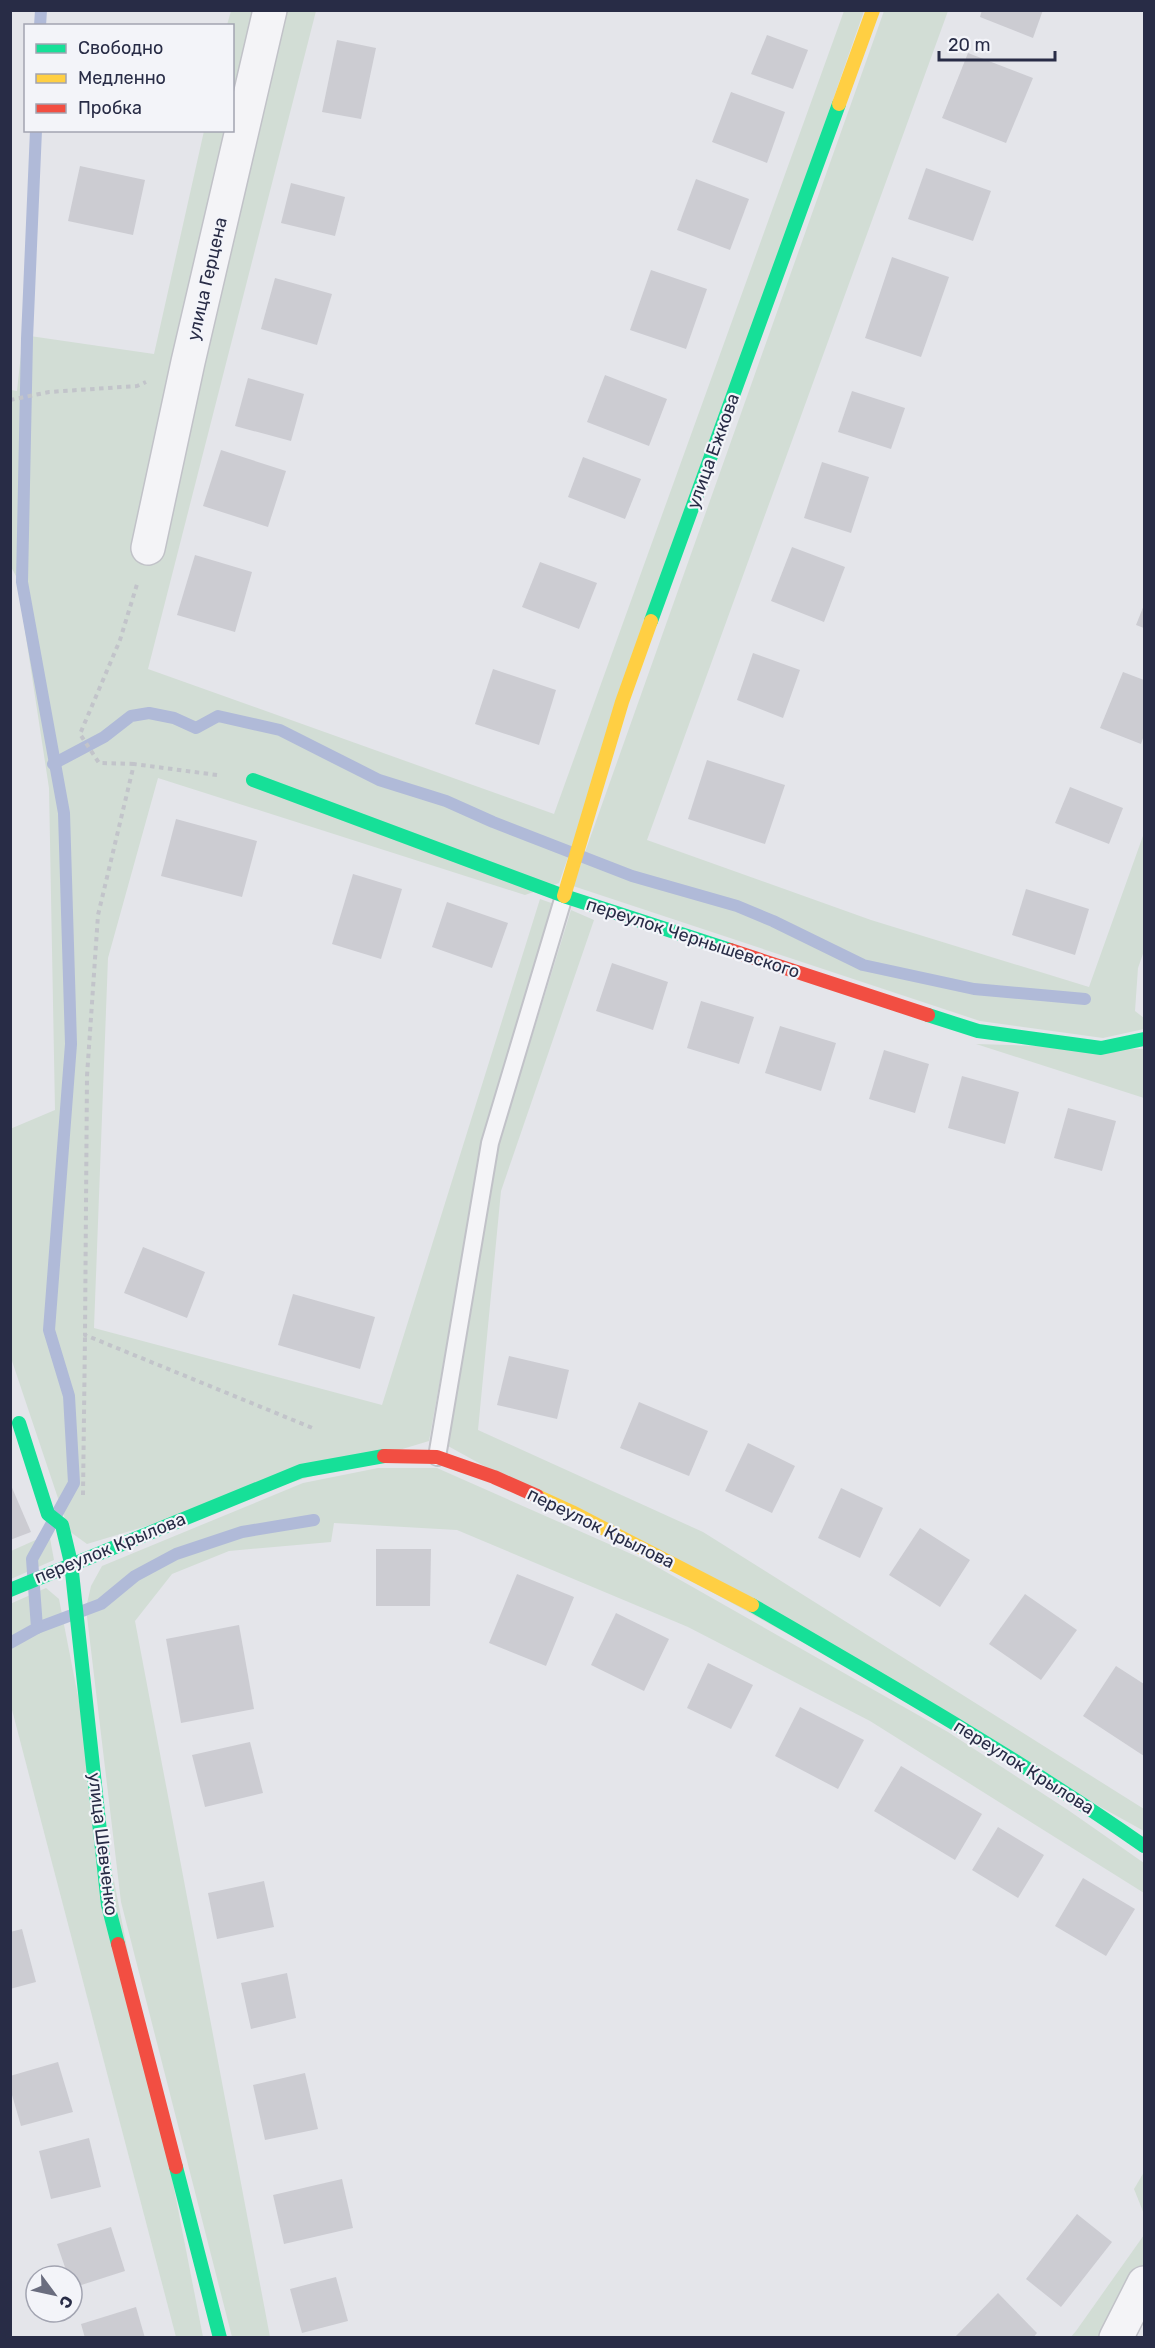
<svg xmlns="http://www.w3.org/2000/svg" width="1155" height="2348" font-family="Rubik,sans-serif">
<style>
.green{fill:#d2ddd5}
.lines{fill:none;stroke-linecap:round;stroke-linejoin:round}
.stream{stroke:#b0bad8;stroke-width:12}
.building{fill:#ccccd2}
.lane-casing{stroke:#c1c2c8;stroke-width:20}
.street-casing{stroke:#c1c2c8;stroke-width:36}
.path{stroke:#c2c4ca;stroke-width:4;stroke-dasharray:4.5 4.5;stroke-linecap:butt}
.lane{stroke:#f4f4f7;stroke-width:16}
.street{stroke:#f4f4f7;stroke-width:33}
.fast{stroke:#16e098;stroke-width:14}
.slow{stroke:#ffcf43;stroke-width:14}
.jam{stroke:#f24e42;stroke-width:14}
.labels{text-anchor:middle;stroke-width:4.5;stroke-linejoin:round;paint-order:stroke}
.street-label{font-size:18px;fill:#282c46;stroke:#f3f4f9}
</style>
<rect width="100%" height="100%" fill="#e4e5ea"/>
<g class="green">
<polygon points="231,11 259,11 233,130 232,26 227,25"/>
<polygon points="283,11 316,11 148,669 554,814 844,11 864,11 559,883 525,895 158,778 108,958 94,1328 382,1405 540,899 554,904 483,1143 429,1441 87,1544 69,1531 11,1358 10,1129 55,1110 49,788 17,578 10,565 11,390 17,391 23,335 154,354 204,131 232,130"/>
<polygon points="884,11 948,11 647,840 871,920 1089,987 1144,833 1144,951 1138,968 1135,1011 1144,1018 1144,1029 1103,1038 980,1021 573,886"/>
<polygon points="571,910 594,920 501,1191 478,1430 703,1532 1144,1809 1144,1831 448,1446 499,1143"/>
<polygon points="976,1044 1144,1049 1144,1098"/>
<polygon points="378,1468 437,1468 645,1560 948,1732 1068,1810 1144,1863 1144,1893 870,1721 688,1627 457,1530 334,1523 331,1542 229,1551 172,1574 135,1621 270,2337 232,2337 121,1902 86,1608 91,1586 102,1566 303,1483"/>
<polygon points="47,1522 54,1560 11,1579 11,1551 40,1538"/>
<polygon points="46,1588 59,1599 203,2337 176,2337 11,1706 10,1604"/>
<polygon points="1144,2172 1144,2214 1134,2189"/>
<polygon points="1144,2235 1144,2266 1107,2337 1070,2338 1076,2331"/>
</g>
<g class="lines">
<g class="stream">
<polyline points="40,26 41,10"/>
<polyline points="53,764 104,737 131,716 149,713 174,718 196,728 218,716 280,730 379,780 446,801 493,822 632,876 737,906 773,921 863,965 974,989 1085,999"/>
<polyline points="37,1628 101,1604 135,1576 176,1554 242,1532 314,1520"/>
<polyline points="10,1643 37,1628 32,1559 74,1483 69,1396 49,1330 71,1044 64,813 22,582 27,339 36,130"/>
</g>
</g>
<g class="building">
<polygon points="982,10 1043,10 1033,38 980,17"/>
<polygon points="767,35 808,50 793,89 751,74"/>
<polygon points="337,40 376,48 361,119 322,112"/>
<polygon points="968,53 1033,78 1006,143 942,118"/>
<polygon points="731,92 785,112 767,163 712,142"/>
<polygon points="80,166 145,180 133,235 68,221"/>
<polygon points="926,168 991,191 973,241 908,219"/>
<polygon points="696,179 749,199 730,250 677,230"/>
<polygon points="291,183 345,197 335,236 281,223"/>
<polygon points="892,257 949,277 921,357 865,338"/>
<polygon points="651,270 707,289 686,349 630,330"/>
<polygon points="275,278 332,294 317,345 261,329"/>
<polygon points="605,375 667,399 649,446 587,422"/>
<polygon points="248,378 304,394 291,441 235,426"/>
<polygon points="852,391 905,408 891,449 838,432"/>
<polygon points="221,450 286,471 268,527 203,506"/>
<polygon points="583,457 641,479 625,519 568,497"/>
<polygon points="822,462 869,477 851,533 804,518"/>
<polygon points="792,547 845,567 824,622 771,601"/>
<polygon points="195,555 252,572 235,632 177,615"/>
<polygon points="540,562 597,583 579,629 522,607"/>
<polygon points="1144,605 1144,628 1136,625"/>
<polygon points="753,653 800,670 783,718 737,700"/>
<polygon points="493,669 556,690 539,745 475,724"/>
<polygon points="1123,672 1144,680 1144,735 1141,744 1100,728"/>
<polygon points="707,760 785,785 765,844 688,819"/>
<polygon points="1070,787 1123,808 1109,844 1055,823"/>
<polygon points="176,819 257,841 242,897 161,876"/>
<polygon points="353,874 402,889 381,959 332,944"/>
<polygon points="1026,889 1089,909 1075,955 1012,935"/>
<polygon points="447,902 508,923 492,968 432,947"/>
<polygon points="612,963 668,982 653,1030 596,1011"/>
<polygon points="701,1001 754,1017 739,1064 687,1048"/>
<polygon points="780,1026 836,1043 821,1091 765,1073"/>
<polygon points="884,1050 929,1064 915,1113 869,1099"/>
<polygon points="962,1076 1019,1092 1005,1144 948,1128"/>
<polygon points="1068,1108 1116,1121 1102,1171 1054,1158"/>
<polygon points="143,1247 205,1272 187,1318 124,1293"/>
<polygon points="293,1294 375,1317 360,1369 278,1345"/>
<polygon points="509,1356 569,1370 557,1419 497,1405"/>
<polygon points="639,1402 708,1431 689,1476 620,1448"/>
<polygon points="748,1443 795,1466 772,1513 725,1491"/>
<polygon points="10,1483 31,1532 10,1540"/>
<polygon points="841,1488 883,1508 860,1558 818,1538"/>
<polygon points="920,1528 970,1560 940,1607 889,1575"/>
<polygon points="376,1549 431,1549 430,1606 376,1606"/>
<polygon points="517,1574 574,1597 546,1666 489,1643"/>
<polygon points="1025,1594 1077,1630 1041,1680 989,1644"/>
<polygon points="616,1613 669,1639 644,1691 591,1665"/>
<polygon points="239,1625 254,1709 181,1723 166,1639"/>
<polygon points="708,1663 753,1685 731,1729 687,1708"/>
<polygon points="1116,1666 1144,1684 1144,1756 1083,1716"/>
<polygon points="800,1707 864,1740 838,1789 775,1756"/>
<polygon points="250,1742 263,1793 205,1807 192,1755"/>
<polygon points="901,1766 982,1814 955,1860 874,1811"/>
<polygon points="998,1827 1044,1855 1018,1898 972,1870"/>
<polygon points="1083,1878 1135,1909 1106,1956 1055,1926"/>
<polygon points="264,1881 274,1927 217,1939 208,1893"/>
<polygon points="22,1929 36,1982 10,1989 10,1932"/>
<polygon points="287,1973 296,2018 251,2029 241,1983"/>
<polygon points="58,2062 73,2112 21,2126 10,2088 10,2076"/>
<polygon points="305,2073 318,2129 265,2140 253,2085"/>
<polygon points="89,2138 101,2187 51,2199 39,2151"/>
<polygon points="342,2179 353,2228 284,2244 273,2195"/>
<polygon points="1077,2214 1112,2242 1061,2307 1026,2279"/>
<polygon points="111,2227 125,2271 72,2288 72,2276 68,2276 57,2244"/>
<polygon points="336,2277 348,2321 302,2333 290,2289"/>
<polygon points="998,2293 1037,2333 1033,2338 954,2338"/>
<polygon points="136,2307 145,2338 85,2338 81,2324"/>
</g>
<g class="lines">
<defs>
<polyline id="lane" points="437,1457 490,1143 564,896"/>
<g id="street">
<polyline points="148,548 188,362 270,10"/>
<polyline points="1116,2338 1144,2283"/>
</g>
</defs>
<use href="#lane" class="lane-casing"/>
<use href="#street" class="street-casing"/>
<g class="path">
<polyline points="10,400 49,392 137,386 146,382"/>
<polyline points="134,764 99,763 80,734 120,640 138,581"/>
<polyline points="217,775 134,764 98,915 87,1076 85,1335 315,1429"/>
<polyline points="83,1495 85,1335"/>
</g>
<use href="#lane" class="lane"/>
<use href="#street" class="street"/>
<g class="fast">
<polyline points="651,621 839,104"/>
<polyline points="253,780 564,896 730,950"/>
<polyline points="928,1015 978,1031 1101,1048 1144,1039"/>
<polyline points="19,1423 48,1514 62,1525 71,1563 108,1905 118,1944"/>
<polyline points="10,1590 301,1471 384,1456"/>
<path d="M 752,1605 C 885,1682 1018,1758 1144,1846"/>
<polyline points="176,2167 220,2338"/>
</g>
<g class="slow">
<polyline points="839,104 873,10"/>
<polyline points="564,896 622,702 651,621"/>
<polyline points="537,1496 572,1512 752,1605"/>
</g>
<g class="jam">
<polyline points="730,950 928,1015"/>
<polyline points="384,1456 437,1457 494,1477 537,1496"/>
<polyline points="118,1944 176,2167"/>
</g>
</g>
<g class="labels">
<g class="street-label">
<text transform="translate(207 279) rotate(-77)" y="6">улица Герцена</text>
<text transform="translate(713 451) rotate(-70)" y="6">улица Ежкова</text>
<text transform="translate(693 938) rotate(18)" y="6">переулок Чернышевского</text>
<text transform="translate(601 1528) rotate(26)" y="6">переулок Крылова</text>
<text transform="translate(110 1548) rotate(-22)" y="6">переулок Крылова</text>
<text transform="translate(1024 1767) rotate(32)" y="6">переулок Крылова</text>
<text transform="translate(103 1844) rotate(83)" y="6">улица Шевченко</text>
</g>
</g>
<rect width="1155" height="2348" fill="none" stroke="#282c46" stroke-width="24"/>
<rect x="24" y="24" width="210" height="108" fill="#f3f4f9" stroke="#a2a4b1" stroke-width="1.5"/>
<rect x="36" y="44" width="30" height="9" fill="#16e098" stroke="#a2a4b1" stroke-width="1.5"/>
<text x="78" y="54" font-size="18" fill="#282c46">Свободно</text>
<rect x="36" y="74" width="30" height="9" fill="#ffcf43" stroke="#a2a4b1" stroke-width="1.5"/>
<text x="78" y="84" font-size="18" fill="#282c46">Медленно</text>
<rect x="36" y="104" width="30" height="9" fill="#f24e42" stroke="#a2a4b1" stroke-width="1.5"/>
<text x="78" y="114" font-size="18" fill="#282c46">Пробка</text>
<g transform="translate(54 2294) rotate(123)"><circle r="28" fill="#f3f4f9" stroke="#a2a4b1" stroke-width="1.5"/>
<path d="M0-4.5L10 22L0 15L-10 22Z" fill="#6a6d7f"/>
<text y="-9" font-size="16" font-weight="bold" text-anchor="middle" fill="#282c46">С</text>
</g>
<path d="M939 51v9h116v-9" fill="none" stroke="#282c46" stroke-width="3"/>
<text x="948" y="51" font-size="18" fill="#282c46" stroke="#f3f4f9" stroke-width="4.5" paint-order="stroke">20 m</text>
</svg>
